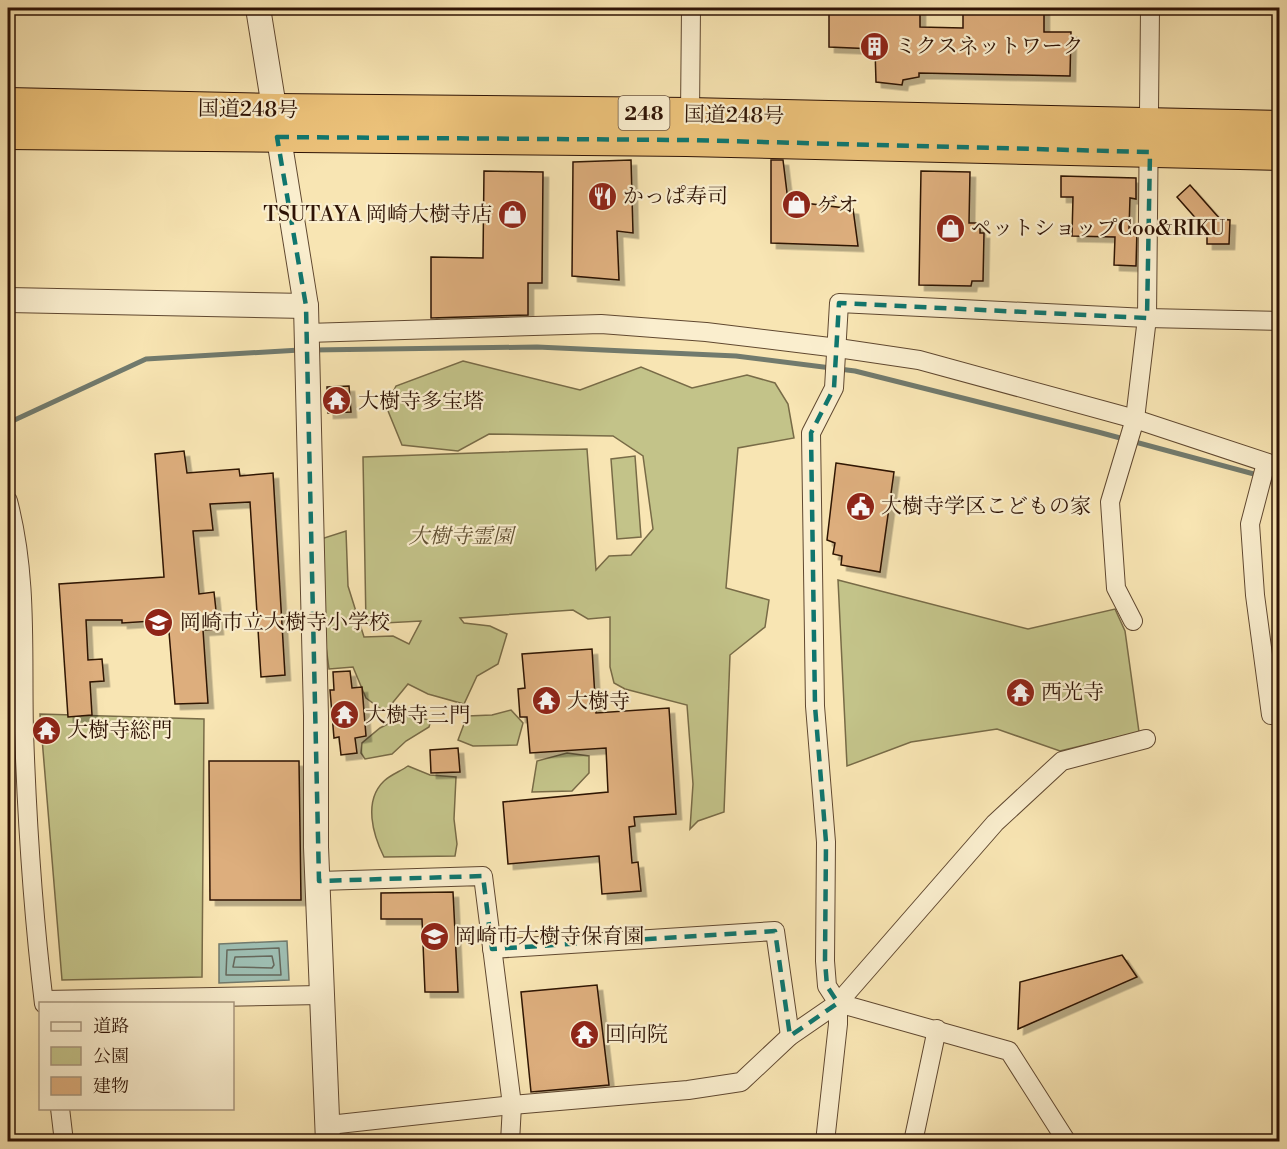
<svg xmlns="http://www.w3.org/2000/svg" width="1287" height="1149" font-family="'Libre Bodoni','Noto Serif JP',serif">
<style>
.green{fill:#c3c389;stroke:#786b47;stroke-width:1.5}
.water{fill:#9ebeb2;stroke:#717a6d;stroke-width:1.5}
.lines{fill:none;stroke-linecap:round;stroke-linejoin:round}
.shore{stroke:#66685c;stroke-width:1.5}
.stream{stroke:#717a6d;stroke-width:5}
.building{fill:#ddae7d;stroke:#2e1305;stroke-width:1.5;filter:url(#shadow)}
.minor-casing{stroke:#604830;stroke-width:20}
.tertiary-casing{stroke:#604830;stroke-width:26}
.trunk-casing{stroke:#2e1305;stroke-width:34}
.minor{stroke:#faeece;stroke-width:18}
.tertiary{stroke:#faeece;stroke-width:24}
.trunk{stroke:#ecc27a;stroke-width:32}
.marked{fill:none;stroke:#0f766e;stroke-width:4.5;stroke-dasharray:12 8;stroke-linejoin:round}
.labels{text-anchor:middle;stroke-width:4.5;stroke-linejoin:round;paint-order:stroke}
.shield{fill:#faeece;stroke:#6b5541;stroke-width:1.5}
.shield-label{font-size:20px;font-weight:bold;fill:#2e1305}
.poi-label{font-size:21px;fill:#2e1305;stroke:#faeece;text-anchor:start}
.street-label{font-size:21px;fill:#2e1305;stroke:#faeece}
.park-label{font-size:21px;font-style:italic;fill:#625133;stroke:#faeece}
</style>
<defs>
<filter id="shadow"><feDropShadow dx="5.5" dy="5.5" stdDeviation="0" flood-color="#0004"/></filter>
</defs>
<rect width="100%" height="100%" fill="#f8e5b3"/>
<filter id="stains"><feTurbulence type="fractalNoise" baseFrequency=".00333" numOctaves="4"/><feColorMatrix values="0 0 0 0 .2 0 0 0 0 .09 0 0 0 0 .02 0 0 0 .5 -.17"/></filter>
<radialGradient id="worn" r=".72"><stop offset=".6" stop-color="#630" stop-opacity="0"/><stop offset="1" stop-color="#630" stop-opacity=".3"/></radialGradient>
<g class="green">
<polygon points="463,361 580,390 641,367 692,388 747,375 775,383 788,404 794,438 738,448 726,588 769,600 765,627 730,655 724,812 698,821 690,829 693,784 687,705 625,689 614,683 610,667 610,617 588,619 573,610 460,618 464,623 490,626 507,634 498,664 477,676 464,704 428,694 408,684 385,712 366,698 353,667 329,669 322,616 321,539 346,531 348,586 364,637 393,636 409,644 421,621 366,624 363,457 587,449 596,570 609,556 631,555 653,529 643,456 613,436 489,434 458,451 402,445 386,406 396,386"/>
<polygon points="635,456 641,537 617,539 611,459"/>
<polygon points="838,580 1028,629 1115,609 1125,631 1139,732 1060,751 997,729 911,742 847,766"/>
<polygon points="511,710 523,723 517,745 473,746 458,740 467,716 492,715"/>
<polygon points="40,714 204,719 202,977 62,980"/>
<polygon points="403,716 431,720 429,727 406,741 392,754 365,759 361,753 362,743 380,728"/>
<polygon points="567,753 589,756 589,773 572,791 532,792 537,761"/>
<path d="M 408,766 L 430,775 L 456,777 L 454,819 L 457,844 L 455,856 L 384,857 C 373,835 363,801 384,781 C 390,775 401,771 408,766 Z"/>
</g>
<polygon class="water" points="287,941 289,980 219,983 219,944"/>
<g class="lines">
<g class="shore">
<polygon points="279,948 281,975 226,975 227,950"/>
<polygon points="272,956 274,965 272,968 233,967 235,957"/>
</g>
<g class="stream">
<polyline points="312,350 537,347 736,356 855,371 1098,432 1280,481"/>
<polyline points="8,423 146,359 300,350"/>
</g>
</g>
<g class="building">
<polygon points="829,8 920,8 920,27 963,28 963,8 1044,8 1044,32 1071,32 1070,76 919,73 919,77 903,80 902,85 876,82 875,49 829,47"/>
<polygon points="631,160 633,233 617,231 619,280 572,276 573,162"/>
<polygon points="771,160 783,160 788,201 853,209 858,246 771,243"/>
<polygon points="484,171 543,172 542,283 528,283 528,315 431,318 431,257 483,258"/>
<polygon points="921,171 970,172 969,223 980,223 980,233 984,233 983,281 972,281 971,286 919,285"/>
<polygon points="1061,176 1136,178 1136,199 1130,198 1129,229 1137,229 1136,266 1114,265 1115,237 1072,236 1073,197 1061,197"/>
<polygon points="1190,185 1220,219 1230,220 1229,244 1207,244 1207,231 1177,197"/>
<polygon points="349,386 351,412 328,413 327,387"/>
<polygon points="184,451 187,473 239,469 240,476 273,473 285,675 261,677 250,502 210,504 213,530 193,531 199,594 214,592 218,629 203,630 208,703 175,704 168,620 122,623 122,620 86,620 88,660 102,659 104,681 90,682 92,715 68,717 59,584 164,577 155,454"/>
<polygon points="836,463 894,472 880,572 841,565 842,556 833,554 835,543 827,540"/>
<polygon points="592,649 596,713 669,708 676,814 634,817 635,826 629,827 632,863 638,862 641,891 602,894 599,856 508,864 503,802 608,792 606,748 530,753 527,717 520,717 518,689 525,688 522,654"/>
<polygon points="350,671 352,688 362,687 366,736 355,738 357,753 341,755 339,737 334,738 330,690 334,690 333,672"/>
<polygon points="458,748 460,772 431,773 430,750"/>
<polygon points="209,761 299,761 301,900 210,900"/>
<polygon points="453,892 458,992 425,992 422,919 381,919 381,893"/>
<polygon points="1122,955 1137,977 1018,1029 1020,982"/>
<polygon points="597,985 609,1085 531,1092 521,992"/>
</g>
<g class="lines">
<defs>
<g id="minor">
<polyline points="690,114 691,8"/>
<polyline points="307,333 601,324 706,332 838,348 919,360 1135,419 1280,467"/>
<polyline points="1266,463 1250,524 1255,595 1271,715"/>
<path d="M 8,501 C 28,577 22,653 24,731 C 27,822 33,913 44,1004"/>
<polyline points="1133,621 1116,588 1110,502 1135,419 1147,318 1150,8"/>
<polyline points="319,881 483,876 512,1105 510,1142"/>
<polyline points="492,949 775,931 790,1036"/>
<polyline points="44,1000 321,995"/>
<polyline points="838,1003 1009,1051 1067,1142"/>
<polyline points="60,1108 64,1142"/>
<polyline points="329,1125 512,1105 688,1090 741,1082 790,1036 838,1003 995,823 1062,761 1146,739"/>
<polyline points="825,1142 838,1024 838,1003 827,986 825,961 826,842 815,706 811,433 834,388 839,303 1147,318 1280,321"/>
<polyline points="913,1142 937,1029"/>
</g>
<g id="tertiary">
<polyline points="258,8 306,306 316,716 316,847 328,1142"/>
<polyline points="8,300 306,306"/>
</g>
<g id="trunk">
<polyline points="8,104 275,110 690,114 1280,127"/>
<polyline points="8,133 686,140 1280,154"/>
</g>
</defs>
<use href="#minor" class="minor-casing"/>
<use href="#tertiary" class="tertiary-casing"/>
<use href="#trunk" class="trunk-casing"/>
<use href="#minor" class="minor"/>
<use href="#tertiary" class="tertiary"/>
<use href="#trunk" class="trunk"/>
</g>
<path class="marked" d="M 277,137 L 686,140 L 1150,152 L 1147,318 L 839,303 L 834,388 L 811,433 L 815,706 L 826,842 L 825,961 L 827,986 L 838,1003 L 790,1036 L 775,931 L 492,949 L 483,876 L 319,881 L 306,306 Z"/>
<defs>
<symbol id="building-disc" viewBox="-11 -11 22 22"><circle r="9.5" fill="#8f2418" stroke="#faeece"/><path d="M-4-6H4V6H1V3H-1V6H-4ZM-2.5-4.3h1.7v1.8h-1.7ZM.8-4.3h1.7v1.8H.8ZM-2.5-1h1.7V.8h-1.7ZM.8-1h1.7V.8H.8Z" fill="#fff"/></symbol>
<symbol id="restaurant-disc" viewBox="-11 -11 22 22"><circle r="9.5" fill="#8f2418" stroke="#faeece"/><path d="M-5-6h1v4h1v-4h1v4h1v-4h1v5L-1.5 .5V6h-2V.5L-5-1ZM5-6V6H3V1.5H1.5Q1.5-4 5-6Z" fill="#fff"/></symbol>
<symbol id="shop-disc" viewBox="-11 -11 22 22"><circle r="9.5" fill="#8f2418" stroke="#faeece"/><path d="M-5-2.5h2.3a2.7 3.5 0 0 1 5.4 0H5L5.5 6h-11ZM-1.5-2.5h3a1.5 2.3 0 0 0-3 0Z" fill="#fff"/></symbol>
<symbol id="temple-disc" viewBox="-11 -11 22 22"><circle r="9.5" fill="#8f2418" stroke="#faeece"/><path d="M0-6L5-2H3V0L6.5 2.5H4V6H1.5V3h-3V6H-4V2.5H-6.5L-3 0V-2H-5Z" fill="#fff"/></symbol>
<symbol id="civic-disc" viewBox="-11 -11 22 22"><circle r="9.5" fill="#8f2418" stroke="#faeece"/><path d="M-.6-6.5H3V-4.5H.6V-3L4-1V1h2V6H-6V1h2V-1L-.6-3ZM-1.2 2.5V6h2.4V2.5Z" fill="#fff"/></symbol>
<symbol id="school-disc" viewBox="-11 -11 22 22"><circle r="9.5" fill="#8f2418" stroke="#faeece"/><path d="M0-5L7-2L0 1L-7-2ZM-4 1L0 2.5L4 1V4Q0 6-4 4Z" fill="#fff"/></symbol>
</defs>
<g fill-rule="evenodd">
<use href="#building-disc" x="858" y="30" width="33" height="33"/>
<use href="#restaurant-disc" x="586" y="180" width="33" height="33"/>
<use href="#shop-disc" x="780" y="188" width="33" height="33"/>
<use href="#shop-disc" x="496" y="198" width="33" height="33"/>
<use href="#shop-disc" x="934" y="212" width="33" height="33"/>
<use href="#temple-disc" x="320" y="384" width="33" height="33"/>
<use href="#civic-disc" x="844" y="490" width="33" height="33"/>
<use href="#school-disc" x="142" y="606" width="33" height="33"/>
<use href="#temple-disc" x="1004" y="676" width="33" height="33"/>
<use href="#temple-disc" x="530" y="684" width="33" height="33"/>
<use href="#temple-disc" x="328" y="698" width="33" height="33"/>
<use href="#temple-disc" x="30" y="714" width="33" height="33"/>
<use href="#school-disc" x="418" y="920" width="33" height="33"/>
<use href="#temple-disc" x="568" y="1018" width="33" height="33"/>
</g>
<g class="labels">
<rect class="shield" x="618.5" y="96" width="51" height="34" rx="4.5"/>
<g class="shield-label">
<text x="644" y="120">248</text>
</g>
<g class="poi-label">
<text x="895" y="53">ミクスネットワーク</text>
<text x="623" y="203">かっぱ寿司</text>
<text x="817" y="212">ゲオ</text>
<text x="492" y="221" text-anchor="end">TSUTAYA 岡崎大樹寺店</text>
<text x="971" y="235">ペットショップCoo&amp;RIKU</text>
<text x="358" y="408">大樹寺多宝塔</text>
<text x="881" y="513">大樹寺学区こどもの家</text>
<text x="180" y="629">岡崎市立大樹寺小学校</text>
<text x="1041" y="699">西光寺</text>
<text x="567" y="708">大樹寺</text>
<text x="365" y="722">大樹寺三門</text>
<text x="67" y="737">大樹寺総門</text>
<text x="455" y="943">岡崎市大樹寺保育園</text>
<text x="605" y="1041">回向院</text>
</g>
<g class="street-label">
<text transform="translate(248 109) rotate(1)" y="7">国道248号</text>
<text transform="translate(734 115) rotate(1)" y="7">国道248号</text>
</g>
<g class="park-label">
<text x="461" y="543">大樹寺霊園</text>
</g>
</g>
<rect width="1287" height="1149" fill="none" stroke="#f8e5b3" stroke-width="30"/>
<rect x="9" y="9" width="1269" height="1131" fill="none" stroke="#2e1305" stroke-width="3"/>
<rect x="15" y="15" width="1257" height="1119" fill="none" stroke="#2e1305" stroke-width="1.5"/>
<rect x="39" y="1002" width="195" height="108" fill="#faeece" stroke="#a8967e" stroke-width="1.5"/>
<rect x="51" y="1022" width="30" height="9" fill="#faeece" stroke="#a8967e" stroke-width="1.5"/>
<text x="93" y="1032" font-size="18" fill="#2e1305">道路</text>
<rect x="51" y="1047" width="30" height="18" fill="#c3c389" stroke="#a8967e" stroke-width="1.5"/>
<text x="93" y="1062" font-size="18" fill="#2e1305">公園</text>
<rect x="51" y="1077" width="30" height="18" fill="#ddae7d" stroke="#a8967e" stroke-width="1.5"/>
<text x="93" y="1092" font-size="18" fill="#2e1305">建物</text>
<rect width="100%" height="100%" filter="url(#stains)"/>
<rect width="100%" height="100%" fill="url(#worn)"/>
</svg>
